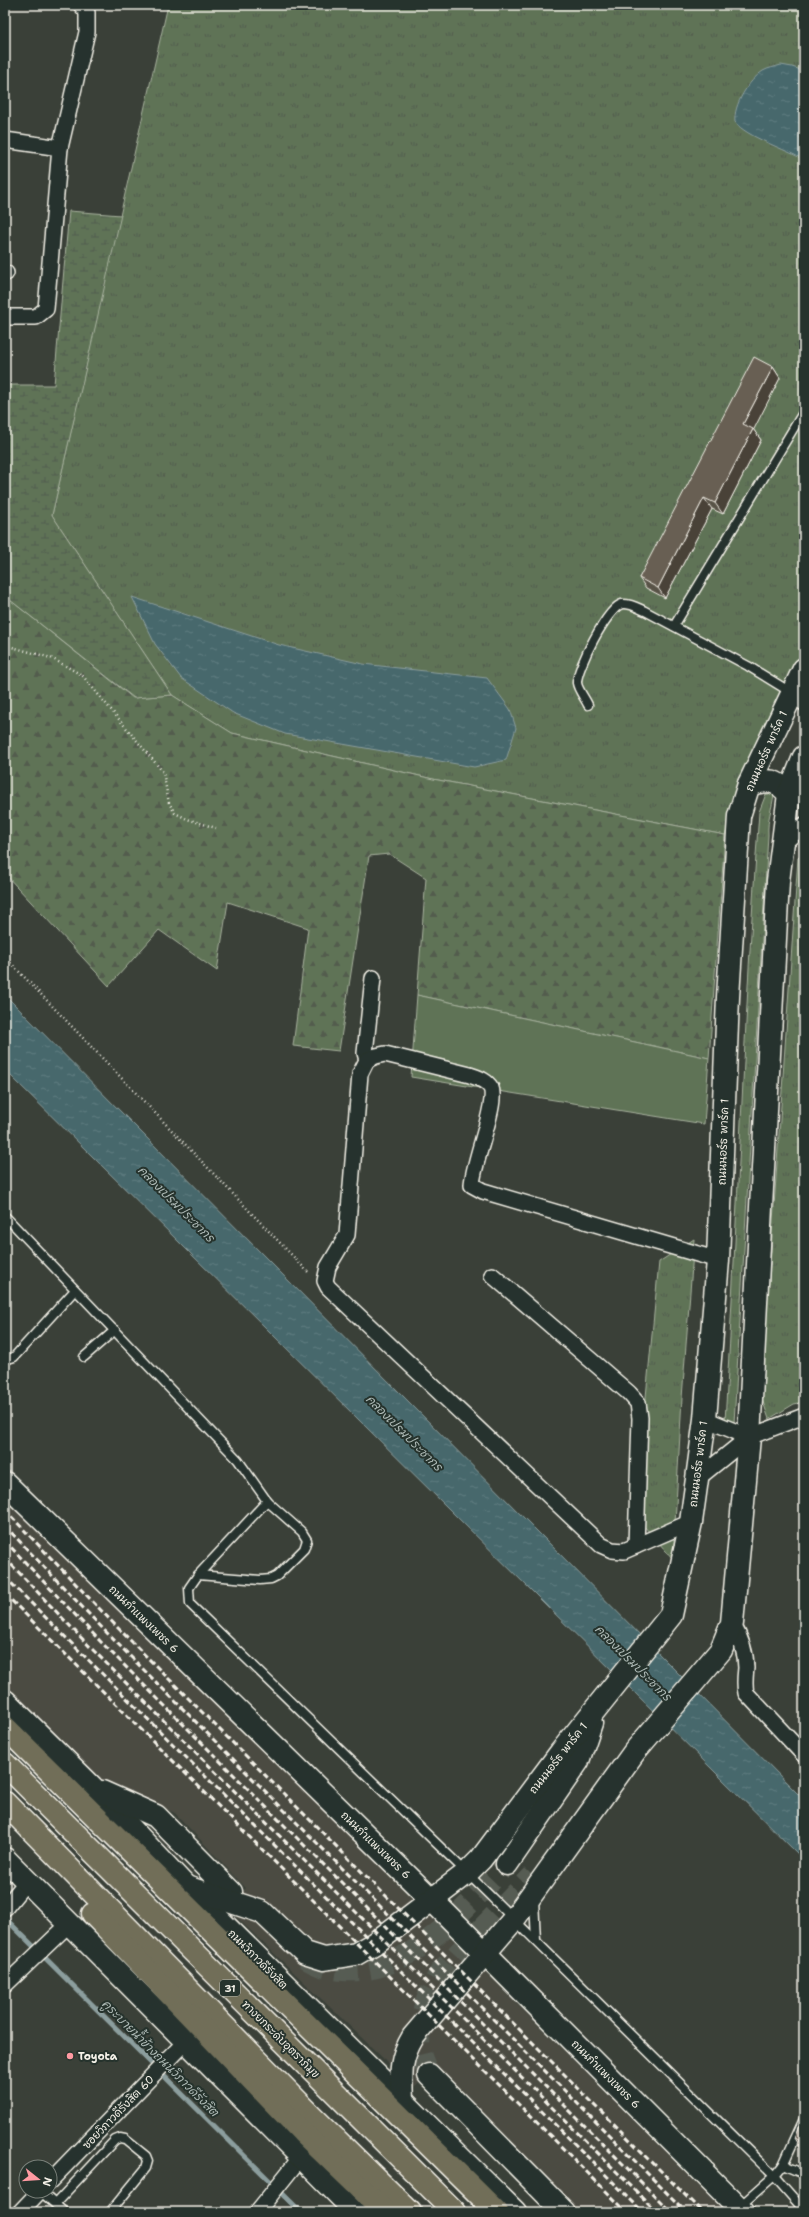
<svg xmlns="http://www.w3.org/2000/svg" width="809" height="2217" font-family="'Shantell Sans','Playpen Sans Thai',sans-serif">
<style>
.built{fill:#4b4c43}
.grass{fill:url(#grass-tufts);stroke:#a9b29f}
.forest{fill:url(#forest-firs);stroke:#a9b29f}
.wetland{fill:url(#wetland-marsh);stroke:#a9b29f}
.green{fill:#5e7356;stroke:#a9b29f}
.water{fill:url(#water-ripples);stroke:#8c9e9e}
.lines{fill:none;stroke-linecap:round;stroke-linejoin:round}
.stream{stroke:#8c9e9e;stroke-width:5}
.secondary-tunnel{stroke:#565b52;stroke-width:22;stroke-dasharray:22 11;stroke-linecap:butt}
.lane-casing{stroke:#f4f1e8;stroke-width:11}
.street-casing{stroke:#f4f1e8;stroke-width:18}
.secondary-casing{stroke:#f4f1e8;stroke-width:25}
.highway-casing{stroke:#f4f1e8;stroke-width:25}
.path{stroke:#f4f1e8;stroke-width:2.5;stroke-dasharray:1 3;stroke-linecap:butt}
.lane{stroke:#26332d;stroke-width:8}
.street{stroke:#26332d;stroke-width:15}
.secondary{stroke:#26332d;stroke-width:22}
.highway{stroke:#716e59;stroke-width:22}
.rail{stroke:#f4f1e8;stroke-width:3;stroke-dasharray:6 3;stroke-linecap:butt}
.wall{fill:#595247;stroke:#f4f1e8}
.shaded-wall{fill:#494239;stroke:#f4f1e8}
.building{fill:#685f52;stroke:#f4f1e8}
.poi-dot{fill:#ff9aa2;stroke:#26332d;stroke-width:1.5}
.labels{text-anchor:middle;stroke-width:4;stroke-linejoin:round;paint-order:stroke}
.shield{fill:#26332d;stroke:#b6b8b0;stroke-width:1}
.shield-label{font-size:10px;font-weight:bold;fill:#f4f1e8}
.street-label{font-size:11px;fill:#f4f1e8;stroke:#26332d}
.poi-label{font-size:11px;font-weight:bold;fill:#f4f1e8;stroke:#26332d;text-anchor:start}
.water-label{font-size:12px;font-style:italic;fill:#aebab6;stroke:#26332d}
</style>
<defs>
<pattern id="grass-tufts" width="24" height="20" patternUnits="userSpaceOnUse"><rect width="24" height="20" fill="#5e7356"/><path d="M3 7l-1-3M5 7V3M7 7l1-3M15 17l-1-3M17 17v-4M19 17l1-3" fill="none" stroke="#525b4d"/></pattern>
<pattern id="forest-firs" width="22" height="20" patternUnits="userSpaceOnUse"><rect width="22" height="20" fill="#5e7356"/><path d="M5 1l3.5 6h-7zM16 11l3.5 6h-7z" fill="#525b4d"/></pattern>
<pattern id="wetland-marsh" width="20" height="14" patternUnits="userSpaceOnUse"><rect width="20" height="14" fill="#5e7356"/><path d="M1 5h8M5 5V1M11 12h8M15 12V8" fill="none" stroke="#525b4d"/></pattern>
<pattern id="water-ripples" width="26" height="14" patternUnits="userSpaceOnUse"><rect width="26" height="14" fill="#46676c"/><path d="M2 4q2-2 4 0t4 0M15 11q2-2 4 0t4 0" fill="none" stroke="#617d81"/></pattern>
</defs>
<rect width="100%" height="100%" fill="#3a4038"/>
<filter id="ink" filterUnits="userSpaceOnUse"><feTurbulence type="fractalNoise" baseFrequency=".025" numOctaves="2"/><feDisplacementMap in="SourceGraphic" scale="8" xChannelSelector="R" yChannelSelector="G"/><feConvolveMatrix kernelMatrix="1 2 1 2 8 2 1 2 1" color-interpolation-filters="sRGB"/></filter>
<g filter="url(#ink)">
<polygon class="built" points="5,1488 90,1576 725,2212 577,2212 433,2069 414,2088 227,1908 246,1888 175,1813 103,1782 5,1683"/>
<g class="grass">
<polygon points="168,5 804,5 804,653 725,835 433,779 232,733 172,695 52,515"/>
<path d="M 766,794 L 774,794 C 772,810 767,818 768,835 L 734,1423 L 725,1421 C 738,1218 744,1015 759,812 Z"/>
<polygon points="804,853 804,1402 794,1404 769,1419 761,1396 798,858"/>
<polygon points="694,1239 682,1398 673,1559 643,1525 646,1397 659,1262"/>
</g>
<polygon class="forest" points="5,596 133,698 172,695 232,733 433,779 725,835 709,1058 417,995 426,878 389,854 369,856 339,1051 293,1046 308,928 228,902 217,971 159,930 109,986 5,874"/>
<polygon class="wetland" points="69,211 121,215 52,515 172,695 134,698 5,596 5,521 8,487 5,487 5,385 54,385"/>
<polygon class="green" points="417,995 709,1058 704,1124 411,1077"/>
<g class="water">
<path d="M 781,65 L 792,67 L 804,71 L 804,160 C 786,149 746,137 735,122 C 733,105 749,80 763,71 C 768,68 775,67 781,65 Z"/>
<polygon points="132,597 279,645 363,664 487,678 510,709 516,728 506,760 474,767 285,734 233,713 181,678 155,644"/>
<polygon points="5,995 804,1800 804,1860 5,1070"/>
</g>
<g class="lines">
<polyline class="stream" points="5,1918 301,2212"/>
<g class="secondary-tunnel">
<path d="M 306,1958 C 316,1966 330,1969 343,1970 C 411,1976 464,1908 507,1864"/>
<path d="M 429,2075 C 426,2068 421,2059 420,2052 C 416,2024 427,1994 441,1971 L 533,1876"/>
</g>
<defs>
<g id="lane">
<polyline points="674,626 804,411"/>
<path d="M 588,705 C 585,698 578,690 577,683 C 576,669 608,607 622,604 C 631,603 638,608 645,611 L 748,666 L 792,693"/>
<polyline points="5,1216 238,1460 267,1501 198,1575 189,1588 190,1604 467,1873 774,2176 804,2210"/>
<polyline points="84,1357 115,1330"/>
<polyline points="5,1360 14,1357 75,1290"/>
<polyline points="198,1575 260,1580 271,1579 277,1576 304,1549 307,1540 302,1532 267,1501"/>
<polyline points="534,1899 536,1941"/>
<polyline points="783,2165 804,2174"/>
<polyline points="40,2191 64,2212"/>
<polyline points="55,2204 115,2140 120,2138 125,2139 146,2156 148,2161 146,2168 110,2212"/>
<polyline points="739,2207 774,2176 783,2165 804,2119"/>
</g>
<g id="street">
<polyline points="5,140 60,148 87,32 87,12 81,5"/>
<polyline points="5,273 6,273"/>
<polyline points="5,317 36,317 46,309 60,148"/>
<polyline points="792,693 804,703"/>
<polyline points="782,845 804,825"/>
<polyline points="373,978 365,1053 367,1060 360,1074 347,1235 328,1267 325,1281 328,1287 601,1545 612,1550 624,1551 691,1522"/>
<path d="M 367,1060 L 376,1056 L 385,1054 L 470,1075 C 478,1078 486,1080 491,1088 C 498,1103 473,1162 472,1185 L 483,1191 L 718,1260"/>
<polyline points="492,1275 629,1393 638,1403 640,1418 636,1546"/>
<polyline points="705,1419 749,1437"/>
<polyline points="697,1479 749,1437 804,1416"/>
<path d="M 732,1623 C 741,1638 746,1651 746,1668 C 745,1677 744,1684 746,1693 L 804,1755"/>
<polyline points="5,1908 27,1881"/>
<polyline points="5,1985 70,1923"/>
<polyline points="50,2181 186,2041"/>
<polyline points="20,2212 40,2191"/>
<polyline points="257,2212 301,2157"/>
</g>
<g id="secondary">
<path d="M 749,784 C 769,780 775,778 789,794"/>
<polyline points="5,1483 431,1899 743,2212"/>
<polyline points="5,1701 92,1787 186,1887 515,2212"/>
<polyline points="102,1792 156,1816 231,1892"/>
<polyline points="5,1859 356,2212"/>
<polyline points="507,1864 578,1761 591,1723"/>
<polyline points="186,1887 262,1912 305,1953 324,1959 356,1954 375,1943 467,1873 481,1859 561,1752 671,1615 691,1522 697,1479 705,1419 718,1260 728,997 739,816 749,784 804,669"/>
<polyline points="429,2075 564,2212"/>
<path d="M 402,2101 C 401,2075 399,2060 413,2037 L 514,1919 L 635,1751 L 721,1650 L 732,1623 L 749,1437 L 778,881 L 789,794 L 804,757"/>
</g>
<g id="highway">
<polyline points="5,1727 497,2212"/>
<polyline points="5,1764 455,2212"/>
<polyline points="5,1803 312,2116 410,2212"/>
<polyline points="93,1914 302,2132 385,2212"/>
</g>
</defs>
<use href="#lane" class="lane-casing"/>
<use href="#street" class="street-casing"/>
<use href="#secondary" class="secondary-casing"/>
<use href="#highway" class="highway-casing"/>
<g class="path">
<polyline points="5,645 51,658 82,675 163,772 169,803 175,813 187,819 216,828"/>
<polyline points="5,957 310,1274"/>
</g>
<use href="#lane" class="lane"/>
<use href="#street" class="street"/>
<use href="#secondary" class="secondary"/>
<use href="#highway" class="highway"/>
<g class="rail">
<polyline points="5,1510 117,1627 702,2212"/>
<polyline points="5,1526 109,1635 686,2212"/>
<polyline points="5,1541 101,1642 671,2212"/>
<polyline points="5,1558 93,1650 657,2212"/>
<polyline points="5,1577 643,2212"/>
<polyline points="5,1594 627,2212"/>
</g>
</g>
<g class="wall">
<polygon points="773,367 780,378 753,429 761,440 723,514 712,509 665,598 646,588 639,578"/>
<polygon points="804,2115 804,2154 797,2144 798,2143 795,2138"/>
</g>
<g class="shaded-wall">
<polygon points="773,367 780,378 751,435 743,424"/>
<polygon points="753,429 761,440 723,514 715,503"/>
<polygon points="704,498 712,509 665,598 658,588"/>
</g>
<g class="building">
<polygon points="754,357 773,367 743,424 753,429 715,503 704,498 658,588 639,578"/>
<polygon points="804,2115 804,2147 797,2144 799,2140 795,2138"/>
</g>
</g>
<circle class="poi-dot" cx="70" cy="2056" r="4"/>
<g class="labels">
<rect class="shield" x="220" y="1980" width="20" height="16" rx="3"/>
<g class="shield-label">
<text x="230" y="1992">31</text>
</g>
<g class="street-label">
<text transform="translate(766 751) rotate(-66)" y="4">ถนนนอร์ธ พาร์ค 1</text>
<text transform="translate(723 1142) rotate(-88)" y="4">ถนนนอร์ธ พาร์ค 1</text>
<text transform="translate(698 1464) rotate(-83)" y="4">ถนนนอร์ธ พาร์ค 1</text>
<text transform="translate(144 1619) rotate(44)" y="4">ถนนกำแพงเพชร 6</text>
<text transform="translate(558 1758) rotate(-52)" y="4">ถนนนอร์ธ พาร์ค 1</text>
<text transform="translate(376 1845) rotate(44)" y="4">ถนนกำแพงเพชร 6</text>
<text transform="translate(258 1959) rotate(45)" y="4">ถนนวิภาวดีรังสิต</text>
<text transform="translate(281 2039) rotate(45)" y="4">ทางยกระดับอุตราภิมุข</text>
<text transform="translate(606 2074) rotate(45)" y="4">ถนนกำแพงเพชร 6</text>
<text transform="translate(118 2112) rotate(-46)" y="4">ซอยวิภาวดีรังสิต 60</text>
</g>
<g class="poi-label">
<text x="78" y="2060">Toyota</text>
</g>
<g class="water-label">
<text transform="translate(176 1204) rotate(45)" y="4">คลองเปรมประชากร</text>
<text transform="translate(404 1433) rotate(45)" y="4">คลองเปรมประชากร</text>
<text transform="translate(633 1663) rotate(45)" y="4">คลองเปรมประชากร</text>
<text transform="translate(160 2058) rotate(45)" y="4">คูระบายน้ำข้างถนนวิภาวดีรังสิต</text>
</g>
</g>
<rect width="809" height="2217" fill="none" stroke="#26332d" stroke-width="20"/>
<rect x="10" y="10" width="789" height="2197" fill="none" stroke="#f4f1e8" stroke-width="1.5" filter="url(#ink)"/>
<g transform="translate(38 2179) rotate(107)"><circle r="19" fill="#26332d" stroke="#787f78"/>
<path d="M0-3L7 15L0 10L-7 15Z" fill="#ff9aa2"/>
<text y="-6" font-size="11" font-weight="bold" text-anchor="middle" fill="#f4f1e8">N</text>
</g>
</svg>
